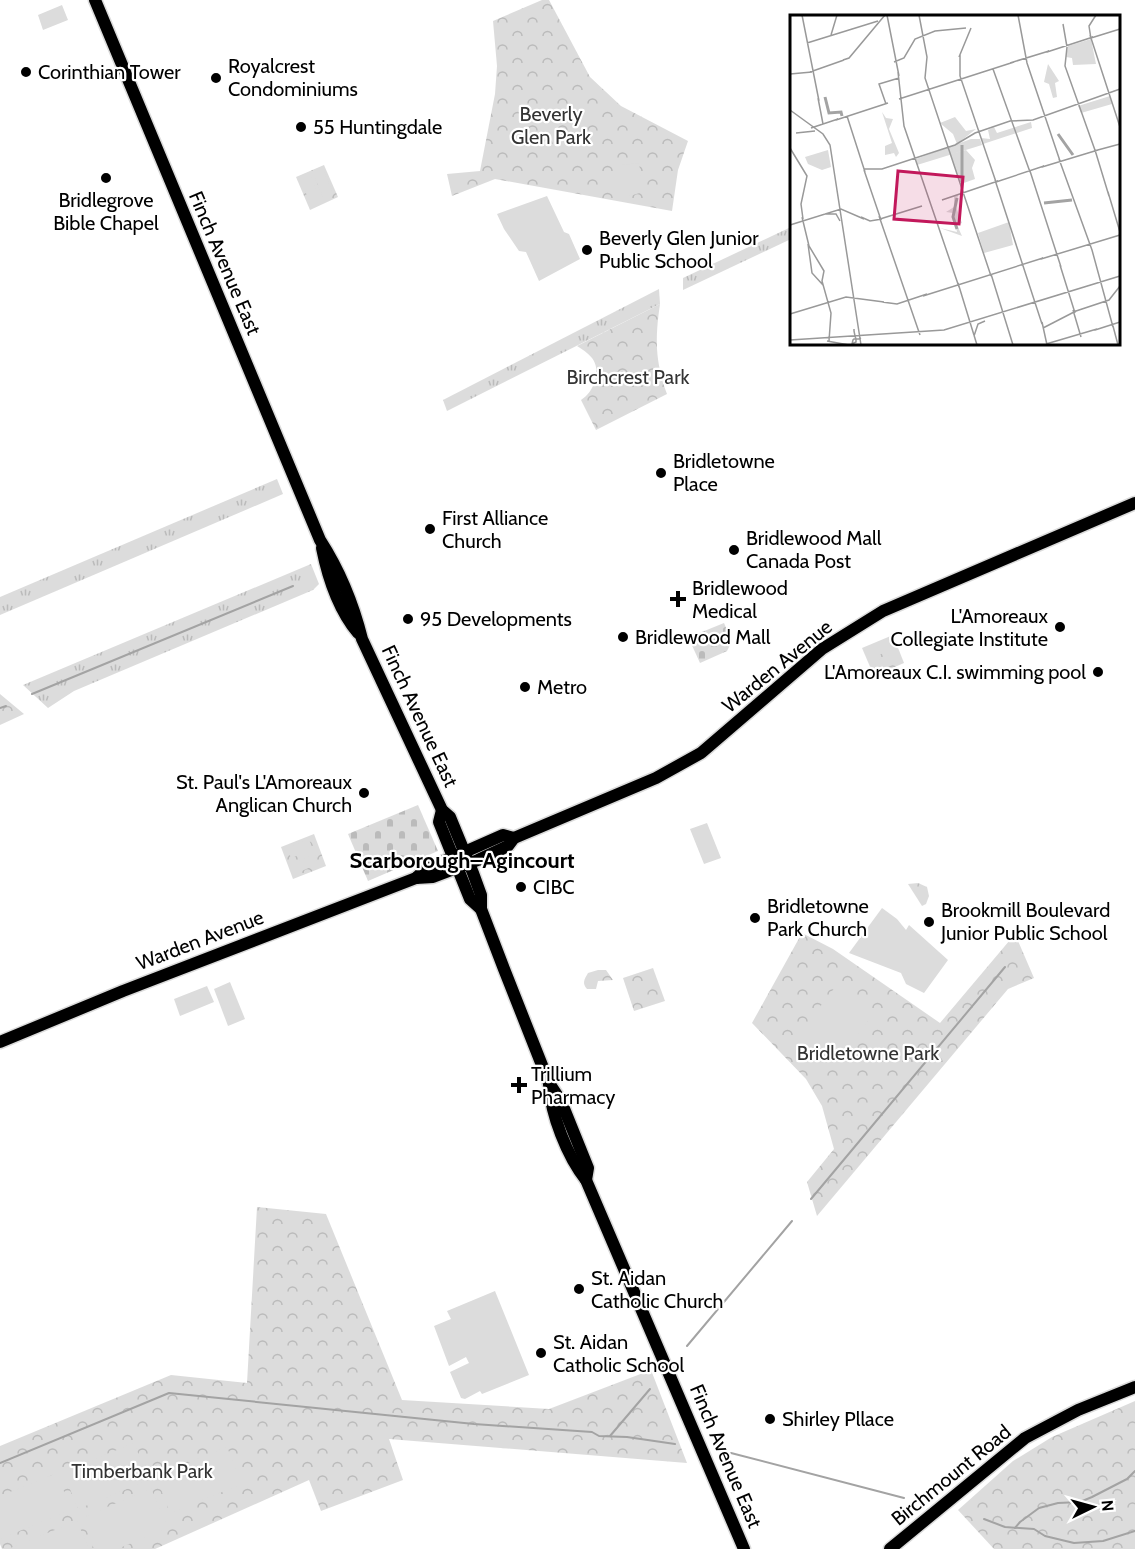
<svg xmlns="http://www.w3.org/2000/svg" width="1135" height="1549" font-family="Cabin,sans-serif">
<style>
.grass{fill:url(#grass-tufts)}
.forest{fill:url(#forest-crowns)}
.cemetery{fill:url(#cemetery-stones)}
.pitch{fill:#dcdcdc}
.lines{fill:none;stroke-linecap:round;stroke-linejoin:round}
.stream{stroke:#a3a3a3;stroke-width:2}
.major-casing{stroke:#dbdbdb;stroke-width:15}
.major{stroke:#000;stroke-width:12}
.poi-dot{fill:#000;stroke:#fff;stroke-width:2}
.labels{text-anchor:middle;stroke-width:4.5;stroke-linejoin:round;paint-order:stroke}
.poi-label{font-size:20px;fill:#000;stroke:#fff;text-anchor:start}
.park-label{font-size:20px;fill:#333;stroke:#fff}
.street-label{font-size:20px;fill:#000;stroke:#fff}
.quarter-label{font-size:22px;font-weight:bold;fill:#000;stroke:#fff}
.inset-river{fill:none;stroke:#a3a3a3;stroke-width:3}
.inset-road{fill:none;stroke:#999;stroke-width:1.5}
.view{fill:#c2185b;fill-opacity:0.15;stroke:#c2185b;stroke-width:3}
.inset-edge{fill:none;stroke:#000;stroke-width:3}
</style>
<defs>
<pattern id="grass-tufts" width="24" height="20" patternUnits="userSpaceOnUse" patternTransform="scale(1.5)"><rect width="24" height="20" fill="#dcdcdc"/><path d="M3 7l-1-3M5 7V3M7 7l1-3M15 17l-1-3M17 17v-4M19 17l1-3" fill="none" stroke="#bbb"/></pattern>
<pattern id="forest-crowns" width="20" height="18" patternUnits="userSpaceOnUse" patternTransform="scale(1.5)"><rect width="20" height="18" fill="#dcdcdc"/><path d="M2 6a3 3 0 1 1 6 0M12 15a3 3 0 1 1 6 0" fill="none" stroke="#bbb"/></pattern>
<pattern id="cemetery-stones" width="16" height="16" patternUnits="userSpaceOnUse" patternTransform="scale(1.5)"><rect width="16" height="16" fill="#dcdcdc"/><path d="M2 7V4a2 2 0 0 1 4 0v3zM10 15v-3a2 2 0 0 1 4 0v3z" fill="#bbb"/></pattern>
</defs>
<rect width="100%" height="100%" fill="#fff"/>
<g class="grass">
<polygon points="791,227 791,239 683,290 683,278"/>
<polygon points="659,289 660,304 447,411 443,400"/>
<polygon points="277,479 283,494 0,615 0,597"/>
<polygon points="311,564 319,584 313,590 74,691 48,708 23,685"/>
</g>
<g class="forest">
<polygon points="542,0 549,0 590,77 621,106 688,141 678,170 672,211 495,179 452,196 447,174 480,171 495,94 497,66 493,21"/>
<polygon points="324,165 338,197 310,210 296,177"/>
<path d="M 660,304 C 655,338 655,361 667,394 L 596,430 L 581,400 C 594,392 602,371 592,358 C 588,353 582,349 577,346 Z"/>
<polygon points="893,635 904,663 874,676 862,648"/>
<polygon points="0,694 24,714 0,725"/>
<polygon points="314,834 326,866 293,879 281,847"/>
<polygon points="918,883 927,887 929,896 926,904 922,906 908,884"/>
<polygon points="802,933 833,949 940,1023 1015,934 1034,978 1008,989 817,1216 807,1182 834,1149 822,1106 806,1079 752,1023"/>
<polygon points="653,968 665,1001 634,1011 623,978"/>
<path d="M 598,970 L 606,970 L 613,980 L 598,981 L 596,989 L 587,989 C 582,983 584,980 588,973 Z"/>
<polygon points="257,1207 326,1214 402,1400 549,1409 651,1370 687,1463 389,1439 403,1480 321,1511 309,1480 155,1549 2,1549 0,1544 0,1446 171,1375 247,1383"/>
<polygon points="1135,1401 1135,1549 994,1549 958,1510 1013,1461 1052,1437"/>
</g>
<g class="cemetery">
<polygon points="724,623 732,641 727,651 700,663 690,641 692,636"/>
<polygon points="418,805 438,851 368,881 348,834"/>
</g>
<g class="pitch">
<polygon points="62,5 68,20 43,30 38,15"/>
<polygon points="639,163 643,192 626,197 613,184 613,170 621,165"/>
<polygon points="324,172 333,193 323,197 314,176"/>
<polygon points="311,177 320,199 310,203 301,181"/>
<polygon points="547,196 564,232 569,234 580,259 539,281 526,252 519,251 504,229 497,214"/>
<polygon points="889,639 893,649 872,658 868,648"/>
<polygon points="895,652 899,662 878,671 874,662"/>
<polygon points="707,823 721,858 704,864 690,829"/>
<polygon points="309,839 313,850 291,858 287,848"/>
<polygon points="315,854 318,864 297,873 293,863"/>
<polygon points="882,908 897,919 906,930 909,925 948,960 924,993 906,984 901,973 849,953"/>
<polygon points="230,982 245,1019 228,1026 214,989"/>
<polygon points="839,982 876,1011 830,1070 793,1042"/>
<polygon points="207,986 214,1002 180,1016 174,999"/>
<polygon points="495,1291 529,1375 482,1394 480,1391 465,1399 461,1398 450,1372 469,1363 466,1357 449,1366 434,1326 451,1319 447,1311"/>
<polygon points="134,1443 149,1480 78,1509 63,1472"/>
<polygon points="227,1447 242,1484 170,1513 156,1476"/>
<polygon points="57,1473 71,1510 0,1539 0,1496"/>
<polygon points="151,1488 168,1528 117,1549 94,1549 82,1518"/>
<polygon points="77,1521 89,1549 8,1549"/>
</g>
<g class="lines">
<g class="stream">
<polyline points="32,694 293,586"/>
<polyline points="0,708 6,706"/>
<polyline points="811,1199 1005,967"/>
<polyline points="687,1346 792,1221"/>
<polyline points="610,1436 650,1389"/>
<polyline points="731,1453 904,1498"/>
<polyline points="0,1463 169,1393 474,1424 592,1432 599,1436 627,1437 675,1444"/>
<polyline points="984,1519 1005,1527 1034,1529 1045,1536 1074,1543 1103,1541 1135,1531"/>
<polyline points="1015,1528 1020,1522 1039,1508 1058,1503 1080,1502 1092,1497 1127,1479 1135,1471"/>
</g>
<defs>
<g id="major">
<path d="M 95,0 L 320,540 C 340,571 353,603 362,639 L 442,810 L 450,817 L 473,873 L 481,895 L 481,909 L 504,969 L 549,1083 L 561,1101 L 588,1168 L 586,1180"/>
<path d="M 322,548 C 328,578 338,609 358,633"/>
<polyline points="442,810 439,822 470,899 481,909"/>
<polyline points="416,878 426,869 503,835 514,838"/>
<polyline points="0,1042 123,991 416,878 433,877 478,860 508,846 514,838 656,778 701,753 822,649 883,611 1135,503"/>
<path d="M 549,1084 C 551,1115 567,1156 586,1180 L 744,1549"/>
<polyline points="890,1549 1025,1438 1078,1410 1135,1387"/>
</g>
</defs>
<use href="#major" class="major-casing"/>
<use href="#major" class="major"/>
</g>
<g class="poi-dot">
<circle cx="26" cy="72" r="6"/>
<circle cx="216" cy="78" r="6"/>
<circle cx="301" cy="127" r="6"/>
<circle cx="106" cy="178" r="6"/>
<circle cx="587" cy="250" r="6"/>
<circle cx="661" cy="473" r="6"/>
<circle cx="430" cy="529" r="6"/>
<circle cx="734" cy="550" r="6"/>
<path d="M675 590h6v6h6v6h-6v6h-6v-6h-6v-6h6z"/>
<circle cx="408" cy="619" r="6"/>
<circle cx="1060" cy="627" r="6"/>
<circle cx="623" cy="637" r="6"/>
<circle cx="1098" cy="672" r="6"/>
<circle cx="525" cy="687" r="6"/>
<circle cx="364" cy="793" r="6"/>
<circle cx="521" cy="887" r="6"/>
<circle cx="755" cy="918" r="6"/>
<circle cx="929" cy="922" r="6"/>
<path d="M516 1076h6v6h6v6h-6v6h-6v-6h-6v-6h6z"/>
<circle cx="579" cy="1289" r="6"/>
<circle cx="541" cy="1353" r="6"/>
<circle cx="770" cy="1419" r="6"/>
</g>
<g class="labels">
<g class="poi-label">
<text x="228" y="73">Royalcrest<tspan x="228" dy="23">Condominiums</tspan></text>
<text x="38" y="79">Corinthian Tower</text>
<text x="313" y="134">55 Huntingdale</text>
<text x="106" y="207" text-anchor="middle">Bridlegrove<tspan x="106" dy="23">Bible Chapel</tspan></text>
<text x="599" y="245">Beverly Glen Junior<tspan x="599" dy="23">Public School</tspan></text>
<text x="673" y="468">Bridletowne<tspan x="673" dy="23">Place</tspan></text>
<text x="442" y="525">First Alliance<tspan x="442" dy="23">Church</tspan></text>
<text x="746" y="545">Bridlewood Mall<tspan x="746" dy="23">Canada Post</tspan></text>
<text x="692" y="595">Bridlewood<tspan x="692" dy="23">Medical</tspan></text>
<text x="1048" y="623" text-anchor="end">L'Amoreaux<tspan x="1048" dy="23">Collegiate Institute</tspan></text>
<text x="420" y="626">95 Developments</text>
<text x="635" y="644">Bridlewood Mall</text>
<text x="1086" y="679" text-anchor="end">L'Amoreaux C.I. swimming pool</text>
<text x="537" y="694">Metro</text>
<text x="352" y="789" text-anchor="end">St. Paul's L'Amoreaux<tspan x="352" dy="23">Anglican Church</tspan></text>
<text x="533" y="894">CIBC</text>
<text x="767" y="913">Bridletowne<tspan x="767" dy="23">Park Church</tspan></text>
<text x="941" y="917">Brookmill Boulevard<tspan x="941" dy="23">Junior Public School</tspan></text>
<text x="531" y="1081">Trillium<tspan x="531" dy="23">Pharmacy</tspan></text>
<text x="591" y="1285">St. Aidan<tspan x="591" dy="23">Catholic Church</tspan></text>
<text x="553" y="1349">St. Aidan<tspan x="553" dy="23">Catholic School</tspan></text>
<text x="782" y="1426">Shirley Pllace</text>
</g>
<g class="park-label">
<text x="551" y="121">Beverly<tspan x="551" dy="23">Glen Park</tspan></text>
<text x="628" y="384">Birchcrest Park</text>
<text x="868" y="1060">Bridletowne Park</text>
<text x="142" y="1478">Timberbank Park</text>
</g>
<g class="street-label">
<text transform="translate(225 263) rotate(67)" y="7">Finch Avenue East</text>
<text transform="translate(777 666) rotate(-39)" y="7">Warden Avenue</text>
<text transform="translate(420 716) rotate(65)" y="7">Finch Avenue East</text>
<text transform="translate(200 940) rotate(-21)" y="7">Warden Avenue</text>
<text transform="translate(726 1456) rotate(67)" y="7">Finch Avenue East</text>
<text transform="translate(951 1475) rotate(-39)" y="7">Birchmount Road</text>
</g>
<g class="quarter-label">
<text x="462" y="868">Scarborough–Agincourt</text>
</g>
</g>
<g transform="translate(790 15)">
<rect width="330" height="330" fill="#fff"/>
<path d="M 320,81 L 322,89 L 291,98 L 288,91 ZM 241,107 L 242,113 L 193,129 L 191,123 L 200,124 L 198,115 L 204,112 L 207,118 ZM 181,124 L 190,124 L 192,130 L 127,150 L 126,144 ZM 219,207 L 223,230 L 194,238 L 188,218 Z" fill="#dcdcdc"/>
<path d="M 301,24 L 306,49 L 283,50 L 282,43 L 276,42 L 278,31 ZM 258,49 L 269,66 L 265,68 L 267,82 L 263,83 L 259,69 L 254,67 ZM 92,97 L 96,103 L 103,104 L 99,114 L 109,138 L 106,142 L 104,138 L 95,140 L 95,131 L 102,128 ZM 165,102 L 176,116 L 186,114 L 167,129 L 163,119 L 150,108 ZM 176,135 L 185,145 L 182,153 L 185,164 L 171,169 L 160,139 ZM 168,180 L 166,192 L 172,208 L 167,210 L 172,221 L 150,213 L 167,217 L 163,198 L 156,197 L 164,192 L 164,181 Z" fill="#dcdcdc"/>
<path d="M 38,135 L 41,152 L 32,155 L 18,149 L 15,142 Z" fill="#dcdcdc"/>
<path class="inset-river" d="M 35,82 L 39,98 L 51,97 L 52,101M 268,119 L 283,140M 172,167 L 172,130M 167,183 L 163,202 L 167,214M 254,188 L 282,185"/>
<path class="inset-road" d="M 12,0 L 29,86M 97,0 L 109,61M 129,0 L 137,42 L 135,63 L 201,261M 228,0 L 237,48 L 270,146M 273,9 L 277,32 L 275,51 L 306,138M 41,20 L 47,0M 300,20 L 330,112M 301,23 L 330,14M 301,24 L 299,11 L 306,0M 17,28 L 88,6M 257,37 L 303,22M 170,40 L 170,61 L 206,167M 169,42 L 181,13M 53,45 L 59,43 L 95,0M 104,47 L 114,43 L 125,24 L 145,16 L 176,13M 220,48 L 259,36M 203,54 L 240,157M 20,57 L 54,45M 108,57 L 114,111 L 169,272M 0,59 L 22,57M 28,83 L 33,109M 109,84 L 224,47M 96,89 L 89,69 L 109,63M 0,95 L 33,119 L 40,130 L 71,330M 57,101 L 75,157M 46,105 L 98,88M 21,113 L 48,104M 6,118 L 25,116M 0,133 L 17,161 L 11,189 L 13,204M 305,135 L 319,181M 304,136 L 330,129M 269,144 L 302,235 L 323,312M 252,152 L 308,135M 74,154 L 92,154 L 165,130 L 185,118 L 220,106 L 243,105 L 330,74M 74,155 L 91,205M 240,156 L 271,252M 205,165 L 252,309M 206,167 L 254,151M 318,177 L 330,217M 152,185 L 208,166M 35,199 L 46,199 L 50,206M 89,201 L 130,320M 12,202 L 19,231 L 34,256 L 32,266 L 41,298 L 39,326M 71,202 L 80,206 L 92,204M 90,204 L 132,191M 0,210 L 51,194 L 74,204M 18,229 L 22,258 L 33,270M 251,244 L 330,220M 270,250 L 285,298M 201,259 L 223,330M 168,268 L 187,330M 133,281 L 253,243M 92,287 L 107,289 L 137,279M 283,295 L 291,322M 283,297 L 319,285 L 330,271M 0,299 L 56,282 L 94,287M 252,307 L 257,330M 323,311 L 328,330M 253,313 L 286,296M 64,314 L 64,316 L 65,321 L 66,324 L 66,327 L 62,329 L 63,325 L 64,324 L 69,324 L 71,323M 305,315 L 330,307M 184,321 L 188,309 L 195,306M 0,325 L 154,315 L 330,261M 37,326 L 59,330M 256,329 L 307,314"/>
<path class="view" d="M 108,156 L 173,162 L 169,209 L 104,204 Z"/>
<rect width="330" height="330" class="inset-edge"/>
</g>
<g transform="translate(1093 1507) rotate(85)" stroke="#ffffff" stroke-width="4.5" paint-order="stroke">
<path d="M0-4.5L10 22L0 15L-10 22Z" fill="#000000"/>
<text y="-9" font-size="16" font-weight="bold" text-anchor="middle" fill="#000000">N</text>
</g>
</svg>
